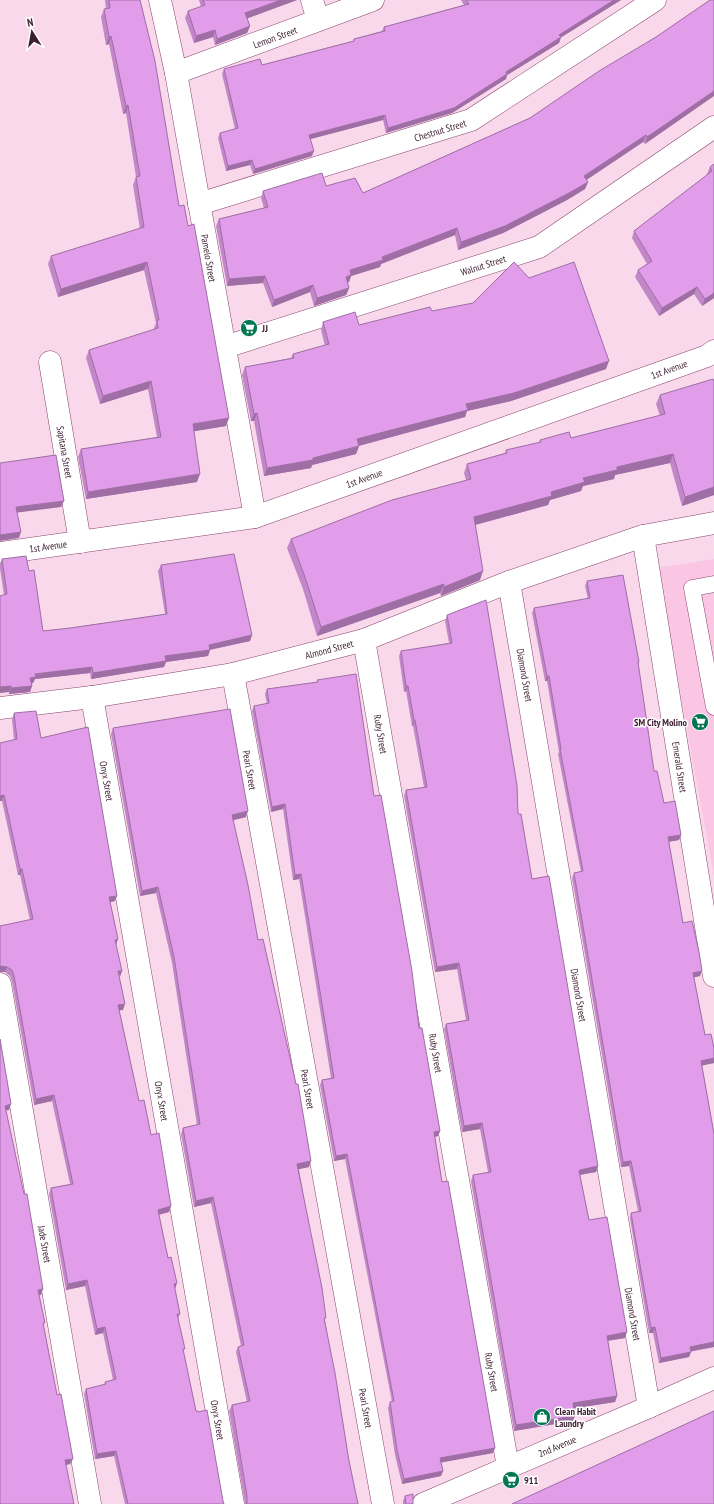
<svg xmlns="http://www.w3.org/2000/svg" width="714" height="1504" font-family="'PT Sans Narrow',sans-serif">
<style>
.built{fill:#fac6e4}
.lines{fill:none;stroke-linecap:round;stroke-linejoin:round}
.service-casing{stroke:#88436f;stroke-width:17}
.minor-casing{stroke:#88436f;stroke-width:23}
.tertiary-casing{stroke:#88436f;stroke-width:23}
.service{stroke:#fff;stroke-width:16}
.minor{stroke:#fff;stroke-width:22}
.tertiary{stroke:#fff;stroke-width:22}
.wall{fill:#c287c9}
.shaded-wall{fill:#9e6ea4}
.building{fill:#e19dea;stroke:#9e6ea4}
.labels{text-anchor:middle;stroke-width:3;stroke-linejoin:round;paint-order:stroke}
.street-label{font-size:10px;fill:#3c1e30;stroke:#fff}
.poi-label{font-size:10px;font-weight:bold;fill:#3c1e30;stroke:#fff;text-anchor:start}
</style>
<rect width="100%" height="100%" fill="#f9d8eb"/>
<polygon class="built" points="714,559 714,876 657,568"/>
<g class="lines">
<defs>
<polyline id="service" points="714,584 692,588 714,707"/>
<g id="minor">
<polyline points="160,0 176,73 255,517"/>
<polyline points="312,0 318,20"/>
<polyline points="176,73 373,0"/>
<polyline points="199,204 471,120 655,0"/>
<polyline points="225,347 539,247 714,127"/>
<polyline points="50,362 80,542"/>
<polyline points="643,536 714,976"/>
<polyline points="509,582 649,1407"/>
<polyline points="364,640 508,1467"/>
<polyline points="233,674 383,1504"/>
<polyline points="92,697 233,1504"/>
<polyline points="0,708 92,697 233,674 364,640 509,582 643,536 714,523"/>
<polyline points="0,984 90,1504"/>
</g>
<g id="tertiary">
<polyline points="0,553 255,517 707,356 714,351"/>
<polyline points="423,1504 649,1407 714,1378"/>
</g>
</defs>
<use href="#service" class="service-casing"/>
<use href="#minor" class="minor-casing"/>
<use href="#tertiary" class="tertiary-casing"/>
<use href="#service" class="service"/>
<use href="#minor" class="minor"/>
<use href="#tertiary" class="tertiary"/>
</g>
<g class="wall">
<polygon points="105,0 140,0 179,206 226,426 194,431 197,482 86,499 78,457 81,449 157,437 148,389 100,404 86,358 89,350 154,330 154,328 156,323 144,270 58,297 48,264 51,256 140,229 133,185 136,177 126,113 123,114 109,44 106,45 101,17 104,9 106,9"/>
<polygon points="199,0 297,0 247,18 250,26 247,33 215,45 213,37 194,43 185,18 188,11 201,7"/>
<polygon points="461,0 621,0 561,37 559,43 507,75 506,79 452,113 386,133 383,120 310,139 312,156 253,174 250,165 226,171 218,138 220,133 235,129 222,74 224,69 262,65 353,41 354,39 382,31 384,27 464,5"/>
<polygon points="710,0 645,144 643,142 586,180 588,182 585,189 567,200 503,233 458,250 455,235 381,264 380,267 351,276 349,282 347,283 349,288 346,295 314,306 310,292 272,307 263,283 227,286 216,226 219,219 264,208 261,198 263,191 326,186 363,193 530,118 656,37"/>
<polygon points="714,164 714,298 702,306 694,294 659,316 635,277 638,270 647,264 632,238 634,231 707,175 707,174 710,167"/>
<polygon points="432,311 606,369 511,401 467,411 465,417 359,446 356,454 312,465 311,468 264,476 254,421 251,421 242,375 245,367 291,358 293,354 325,346 321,330 323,322 359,325"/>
<polygon points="714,382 714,495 682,506 670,463 615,475 614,479 583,486 581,491 550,500 548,505 475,525 480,580 441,596 440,593 317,636 303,589 287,548 291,539 466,480 464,473 467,464 505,453 506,450 539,443 540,440 571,438 660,416 656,404 660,395"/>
<polygon points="2,559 29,571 43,631 70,628 165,614 158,571 161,565 252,635 250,641 210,650 208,656 166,662 164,667 91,679 90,673 35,679 33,683 31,684 32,686 30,692 9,694 4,595 0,569 0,563"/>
<polygon points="587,581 639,662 638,665 654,771 664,803 681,835 679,840 669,842 683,923 700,976 694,977 705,1035 714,1063 702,1065 714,1134 714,1347 691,1351 689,1357 659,1363 653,1333 649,1333 630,1218 631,1213 638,1211 629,1166 621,1167 572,878 574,873 581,872 558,754 559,752 547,681 545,681 532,613 534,608 588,599 585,586"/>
<polygon points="447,615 518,814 532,879 598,1166 596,1172 580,1175 589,1220 625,1338 608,1341 617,1396 615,1402 574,1408 573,1421 514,1431 471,1181 473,1175 488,1172 480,1129 462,1132 444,1029 446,1024 466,1020 457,969 435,972 404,796 406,790 424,787 413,726 412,726 406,691 404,692 399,656 401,651 449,643 445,621"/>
<polygon points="317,680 374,796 419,1028 440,1131 438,1136 435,1137 442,1182 495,1448 493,1453 441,1462 443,1471 441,1476 402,1484 395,1455 388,1408 390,1402 392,1402 345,1159 334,1161 320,1085 322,1080 331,1078 299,879 293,880 283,809 271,812 252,711 254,706 267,704 265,694 267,689 317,682"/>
<polygon points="14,713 41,738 115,901 110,902 123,1010 119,1010 139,1101 151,1135 171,1206 169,1212 159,1215 180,1314 178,1319 183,1353 196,1411 224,1504 125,1504 114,1456 95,1459 84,1394 86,1389 104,1385 105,1382 113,1380 103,1333 95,1335 85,1286 66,1290 49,1194 51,1188 70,1184 52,1101 34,1105 12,982 10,976 5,972 0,972 0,926 30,920 20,875 18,875 2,801 14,740 12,719"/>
<polygon points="113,728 246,817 233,820 258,940 309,1167 299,1169 349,1461 358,1504 245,1504 229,1411 232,1405 247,1402 236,1352 238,1347 241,1346 211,1203 194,1207 181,1134 183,1128 197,1125 172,963 156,893 140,896 111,734"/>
<polygon points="405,1496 413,1504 403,1504 403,1501"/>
</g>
<g class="shaded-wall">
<polygon points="281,0 297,0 243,20 245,13"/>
<polygon points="614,0 621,0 557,40 559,35"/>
<polygon points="250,26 247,33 215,45 217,39"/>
<polygon points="215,30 213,37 194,43 196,36"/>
<polygon points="111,36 109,44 106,45 109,37"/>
<polygon points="561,37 559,43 507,75 506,79 452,113 386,133 388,128 506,72"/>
<polygon points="714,91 714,96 645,144 647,137"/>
<polygon points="128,105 126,113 123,114 126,106"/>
<polygon points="385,115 383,120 307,140 309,135"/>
<polygon points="646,135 643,142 582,183 584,176"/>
<polygon points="314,151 312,156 253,174 255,169"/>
<polygon points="252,160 250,165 226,171 228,166"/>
<polygon points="588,182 585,189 567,200 503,233 458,250 461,242"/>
<polygon points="457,228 455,235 381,264 380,267 351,276 349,282 343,284 346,277 350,270"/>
<polygon points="147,262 144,270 58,297 61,289"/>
<polygon points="265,276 263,283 227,286 229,279"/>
<polygon points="313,285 310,292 272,307 274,300"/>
<polygon points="697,287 694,294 659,316 662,308"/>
<polygon points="349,288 346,295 314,306 317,298"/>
<polygon points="714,293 714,298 702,306 705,299"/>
<polygon points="609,361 606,369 511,401 467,411 465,417 354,447 357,439 466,404"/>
<polygon points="151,381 148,389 100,404 103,396"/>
<polygon points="257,413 254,421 251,421 254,414"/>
<polygon points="229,418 226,426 190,432 193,424"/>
<polygon points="359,446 356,454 312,465 311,468 264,476 267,468 313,458"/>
<polygon points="673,454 670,463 615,475 614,479 583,486 581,491 550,500 548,505 471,526 474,517 551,492 583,478 617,467"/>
<polygon points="200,474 197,482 86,499 88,492"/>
<polygon points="714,487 714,495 682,506 685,497"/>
<polygon points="64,501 61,507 14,513 16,507"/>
<polygon points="21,532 19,538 0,541 0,535"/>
<polygon points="483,571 480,580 441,596 444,587"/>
<polygon points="444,584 440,593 317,636 321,627"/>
<polygon points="252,635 250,641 208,650 210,650 208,656 166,662 164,667 91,679 93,673 165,656 209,645"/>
<polygon points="92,667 90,673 35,679 33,683 28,684 30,678 35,674"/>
<polygon points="547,676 549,676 547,681 545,681"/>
<polygon points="11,686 9,692 0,693 0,687"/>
<polygon points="32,686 30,692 9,694 11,688"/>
<polygon points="406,686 408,686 406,691 404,692"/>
<polygon points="414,720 415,720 413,726 412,726"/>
<polygon points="4,795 2,801 0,801 0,796"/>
<polygon points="285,804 283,809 271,812 272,807"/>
<polygon points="248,811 246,817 230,821 232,815"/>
<polygon points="681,835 679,840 666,842 668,837"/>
<polygon points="20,869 22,869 20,875 18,875"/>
<polygon points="301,874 299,879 293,880 295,875"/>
<polygon points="158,887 156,893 140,896 142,891"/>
<polygon points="117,896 115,901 107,903 109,897"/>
<polygon points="118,939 116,945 115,940"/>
<polygon points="459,963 457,969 435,972 437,967"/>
<polygon points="0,966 7,967 5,972 0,972"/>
<polygon points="118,971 122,971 120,977"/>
<polygon points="702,971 700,976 691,978 693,973"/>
<polygon points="125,1004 123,1010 116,1011 118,1005"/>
<polygon points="714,1058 714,1063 700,1066 701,1061"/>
<polygon points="54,1095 52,1101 34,1105 36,1099"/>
<polygon points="11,1104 9,1110 2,1111 5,1106"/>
<polygon points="482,1123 480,1129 462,1132 464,1126"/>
<polygon points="440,1131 438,1136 432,1137 434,1132"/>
<polygon points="347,1154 345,1159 334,1161 336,1156"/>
<polygon points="311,1161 309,1167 295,1170 297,1164"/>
<polygon points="631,1161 629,1166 621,1167 623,1162"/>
<polygon points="598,1166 596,1172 578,1175 580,1170"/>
<polygon points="213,1197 211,1203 194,1207 196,1201"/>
<polygon points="171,1206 169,1212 156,1215 158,1210"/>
<polygon points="87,1280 85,1286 66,1290 68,1284"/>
<polygon points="177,1283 175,1289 174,1284"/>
<polygon points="43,1289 41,1295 36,1296 38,1290"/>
<polygon points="105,1327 103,1333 95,1335 97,1329"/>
<polygon points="655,1327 653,1333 649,1333 651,1328"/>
<polygon points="627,1332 625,1338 605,1341 607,1336"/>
<polygon points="714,1342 714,1347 688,1352 690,1347"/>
<polygon points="691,1352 689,1357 659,1363 661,1358"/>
<polygon points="617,1396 615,1402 571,1409 573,1403"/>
<polygon points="575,1416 573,1421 514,1431 516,1425"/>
<polygon points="495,1448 493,1453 439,1463 440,1458"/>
<polygon points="116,1451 114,1456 95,1459 97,1454"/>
<polygon points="73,1459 70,1464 63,1466 65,1460"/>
<polygon points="443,1471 441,1476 402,1484 404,1479"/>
</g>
<g class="building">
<polygon points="109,0 140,0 155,61 179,206 184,205 188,226 194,224 229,418 193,424 200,474 88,492 81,449 161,437 151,381 103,396 89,350 158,328 157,320 159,320 147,262 61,289 51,256 144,227 136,177 140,176 128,105 126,106 111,36 109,37 104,9 110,8"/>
<polygon points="203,0 281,0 245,13 250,26 217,39 215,30 196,36 188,11 205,5"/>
<polygon points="466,0 614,0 559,35 561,37 506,72 507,74 454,108 388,128 385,115 309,135 314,151 255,169 252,160 228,166 220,133 238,128 224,69 260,59 262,65 354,41 354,39 385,31 384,27 469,4"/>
<polygon points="710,0 714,0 714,91 647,137 646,135 584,176 588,182 569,193 505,226 461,242 457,228 382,257 383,260 350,270 351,275 346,277 349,288 317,298 313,285 274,300 265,276 229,279 219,219 268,207 263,191 322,173 326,186 355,178 363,193 530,118 599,71 656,37"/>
<polygon points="714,164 714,293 705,299 697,287 662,308 638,270 652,261 634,231 712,171 710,167"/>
<polygon points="514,262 529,278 574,262 609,361 514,393 466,404 468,410 357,439 359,446 313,458 313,460 267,468 257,413 254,414 245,367 294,358 293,354 329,344 323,322 355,312 359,325 430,307 432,311 473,303"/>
<polygon points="713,379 714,382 714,487 685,497 673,454 617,467 617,470 583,478 585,482 551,492 552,496 474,517 483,571 444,587 444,584 321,627 306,580 291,539 392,500 471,479 467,464 507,453 506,450 541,442 540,440 569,432 571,438 665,414 660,395"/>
<polygon points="56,455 64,501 16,507 21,532 0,535 0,463"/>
<polygon points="234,554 252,635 209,645 210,650 165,656 166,661 93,673 92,667 35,674 36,677 30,678 32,686 11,688 11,686 0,687 0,596 7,594 2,559 26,556 29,571 34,570 43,631 70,628 167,614 161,565"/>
<polygon points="623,575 639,662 638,662 654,771 657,771 664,803 675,801 681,835 668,837 683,923 692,921 699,952 702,971 693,973 705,1035 711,1034 714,1048 714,1058 701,1061 714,1134 714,1342 690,1347 691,1352 661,1358 655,1327 651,1328 631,1213 641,1211 631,1161 623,1162 574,873 583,871 560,749 561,749 549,676 547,676 534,608 590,598 587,581"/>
<polygon points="486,600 517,785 518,814 521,814 532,879 549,876 598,1166 580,1170 579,1171 589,1220 607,1217 627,1332 607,1336 617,1396 573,1403 575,1416 516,1425 473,1175 491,1172 482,1123 464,1126 446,1024 469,1020 459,963 437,967 406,790 427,787 415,720 414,720 408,686 406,686 401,651 452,643 447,615"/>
<polygon points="356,674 374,796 381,795 412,971 419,1028 422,1028 440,1131 434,1132 442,1182 448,1181 495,1448 440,1458 443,1471 404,1479 397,1450 390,1402 394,1401 347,1154 336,1156 322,1080 334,1078 301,874 295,875 285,804 272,807 254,706 269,703 267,689 318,682 317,680"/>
<polygon points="230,709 248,811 232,815 248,885 258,940 263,939 296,1084 298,1084 311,1161 297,1164 322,1288 326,1318 324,1318 335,1373 349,1461 358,1504 246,1504 247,1503 247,1496 232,1405 250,1401 238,1347 244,1345 213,1197 196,1201 183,1128 200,1124 174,957 158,887 142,891 113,728"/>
<polygon points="36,711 41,738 88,727 117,896 109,897 118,939 115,940 122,971 118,971 125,1004 118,1005 139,1101 144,1100 151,1135 159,1133 171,1206 158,1210 168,1258 171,1257 177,1283 174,1284 180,1314 177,1314 185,1349 183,1349 196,1411 198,1411 198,1412 207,1410 223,1501 224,1504 128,1504 116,1451 97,1454 86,1389 106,1384 105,1382 116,1379 105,1327 97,1329 87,1280 68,1284 51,1188 73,1184 54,1095 36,1099 14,976 12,970 7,967 0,966 0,926 33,919 22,869 20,869 4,795 0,796 0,743 17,739 14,713"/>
<polygon points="0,1039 11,1104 5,1106 24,1194 27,1194 43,1289 38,1290 45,1323 43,1323 57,1395 61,1394 73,1459 65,1460 74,1504 0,1504"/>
<polygon points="714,1411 714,1504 512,1504"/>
<polygon points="413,1494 413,1504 406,1504 405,1496"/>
</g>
<defs>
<symbol id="supermarket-disc" viewBox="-11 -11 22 22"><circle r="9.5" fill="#037752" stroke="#fff"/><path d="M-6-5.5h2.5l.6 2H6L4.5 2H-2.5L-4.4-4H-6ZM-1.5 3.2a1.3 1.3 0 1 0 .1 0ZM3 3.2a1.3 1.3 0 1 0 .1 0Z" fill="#fff"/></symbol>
<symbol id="shop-disc" viewBox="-11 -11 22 22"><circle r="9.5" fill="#037752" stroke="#fff"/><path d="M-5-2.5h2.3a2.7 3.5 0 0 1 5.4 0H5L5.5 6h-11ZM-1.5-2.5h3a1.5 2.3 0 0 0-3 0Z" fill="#fff"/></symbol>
</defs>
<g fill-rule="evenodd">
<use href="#supermarket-disc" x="239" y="318" width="20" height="20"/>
<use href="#supermarket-disc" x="690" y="712" width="20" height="20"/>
<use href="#shop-disc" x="532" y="1407" width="20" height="20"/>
<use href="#supermarket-disc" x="501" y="1470" width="20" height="20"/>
</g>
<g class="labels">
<g class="street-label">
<text transform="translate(275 37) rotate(-20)" y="4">Lemon Street</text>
<text transform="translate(440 130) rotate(-17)" y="4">Chestnut Street</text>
<text transform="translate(209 258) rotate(80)" y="4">Pamelo Street</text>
<text transform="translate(483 265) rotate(-18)" y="4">Walnut Street</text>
<text transform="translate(669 369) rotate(-20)" y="4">1st Avenue</text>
<text transform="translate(65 452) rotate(80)" y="4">Sapitana Street</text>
<text transform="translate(364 478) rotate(-20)" y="4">1st Avenue</text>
<text transform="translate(48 546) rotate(-8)" y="4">1st Avenue</text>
<text transform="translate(329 649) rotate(-15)" y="4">Almond Street</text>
<text transform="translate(525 675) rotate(80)" y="4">Diamond Street</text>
<text transform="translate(381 734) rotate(80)" y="4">Ruby Street</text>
<text transform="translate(680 767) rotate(81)" y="4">Emerald Street</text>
<text transform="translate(250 770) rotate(80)" y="4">Pearl Street</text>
<text transform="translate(107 781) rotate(80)" y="4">Onyx Street</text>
<text transform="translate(579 995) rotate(80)" y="4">Diamond Street</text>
<text transform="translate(436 1053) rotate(80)" y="4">Ruby Street</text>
<text transform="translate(308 1089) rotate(80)" y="4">Pearl Street</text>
<text transform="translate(162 1101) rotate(80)" y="4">Onyx Street</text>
<text transform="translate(45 1244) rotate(80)" y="4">Jade Street</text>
<text transform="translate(633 1314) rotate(80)" y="4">Diamond Street</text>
<text transform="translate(492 1372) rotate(80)" y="4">Ruby Street</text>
<text transform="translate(366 1408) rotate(80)" y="4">Pearl Street</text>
<text transform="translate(218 1420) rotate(80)" y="4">Onyx Street</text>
<text transform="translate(557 1446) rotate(-23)" y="4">2nd Avenue</text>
</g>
<g class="poi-label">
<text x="262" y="332">JJ</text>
<text x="687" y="726" text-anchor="end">SM City Molino</text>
<text x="555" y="1415">Clean Habit<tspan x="555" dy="12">Laundry</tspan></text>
<text x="524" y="1484">911</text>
</g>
</g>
<g transform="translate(32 32) rotate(349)" stroke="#ffffff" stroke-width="3" paint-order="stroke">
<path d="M0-3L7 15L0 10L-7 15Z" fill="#3c1e30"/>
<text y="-6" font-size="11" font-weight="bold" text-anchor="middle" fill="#3c1e30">N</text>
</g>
</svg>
